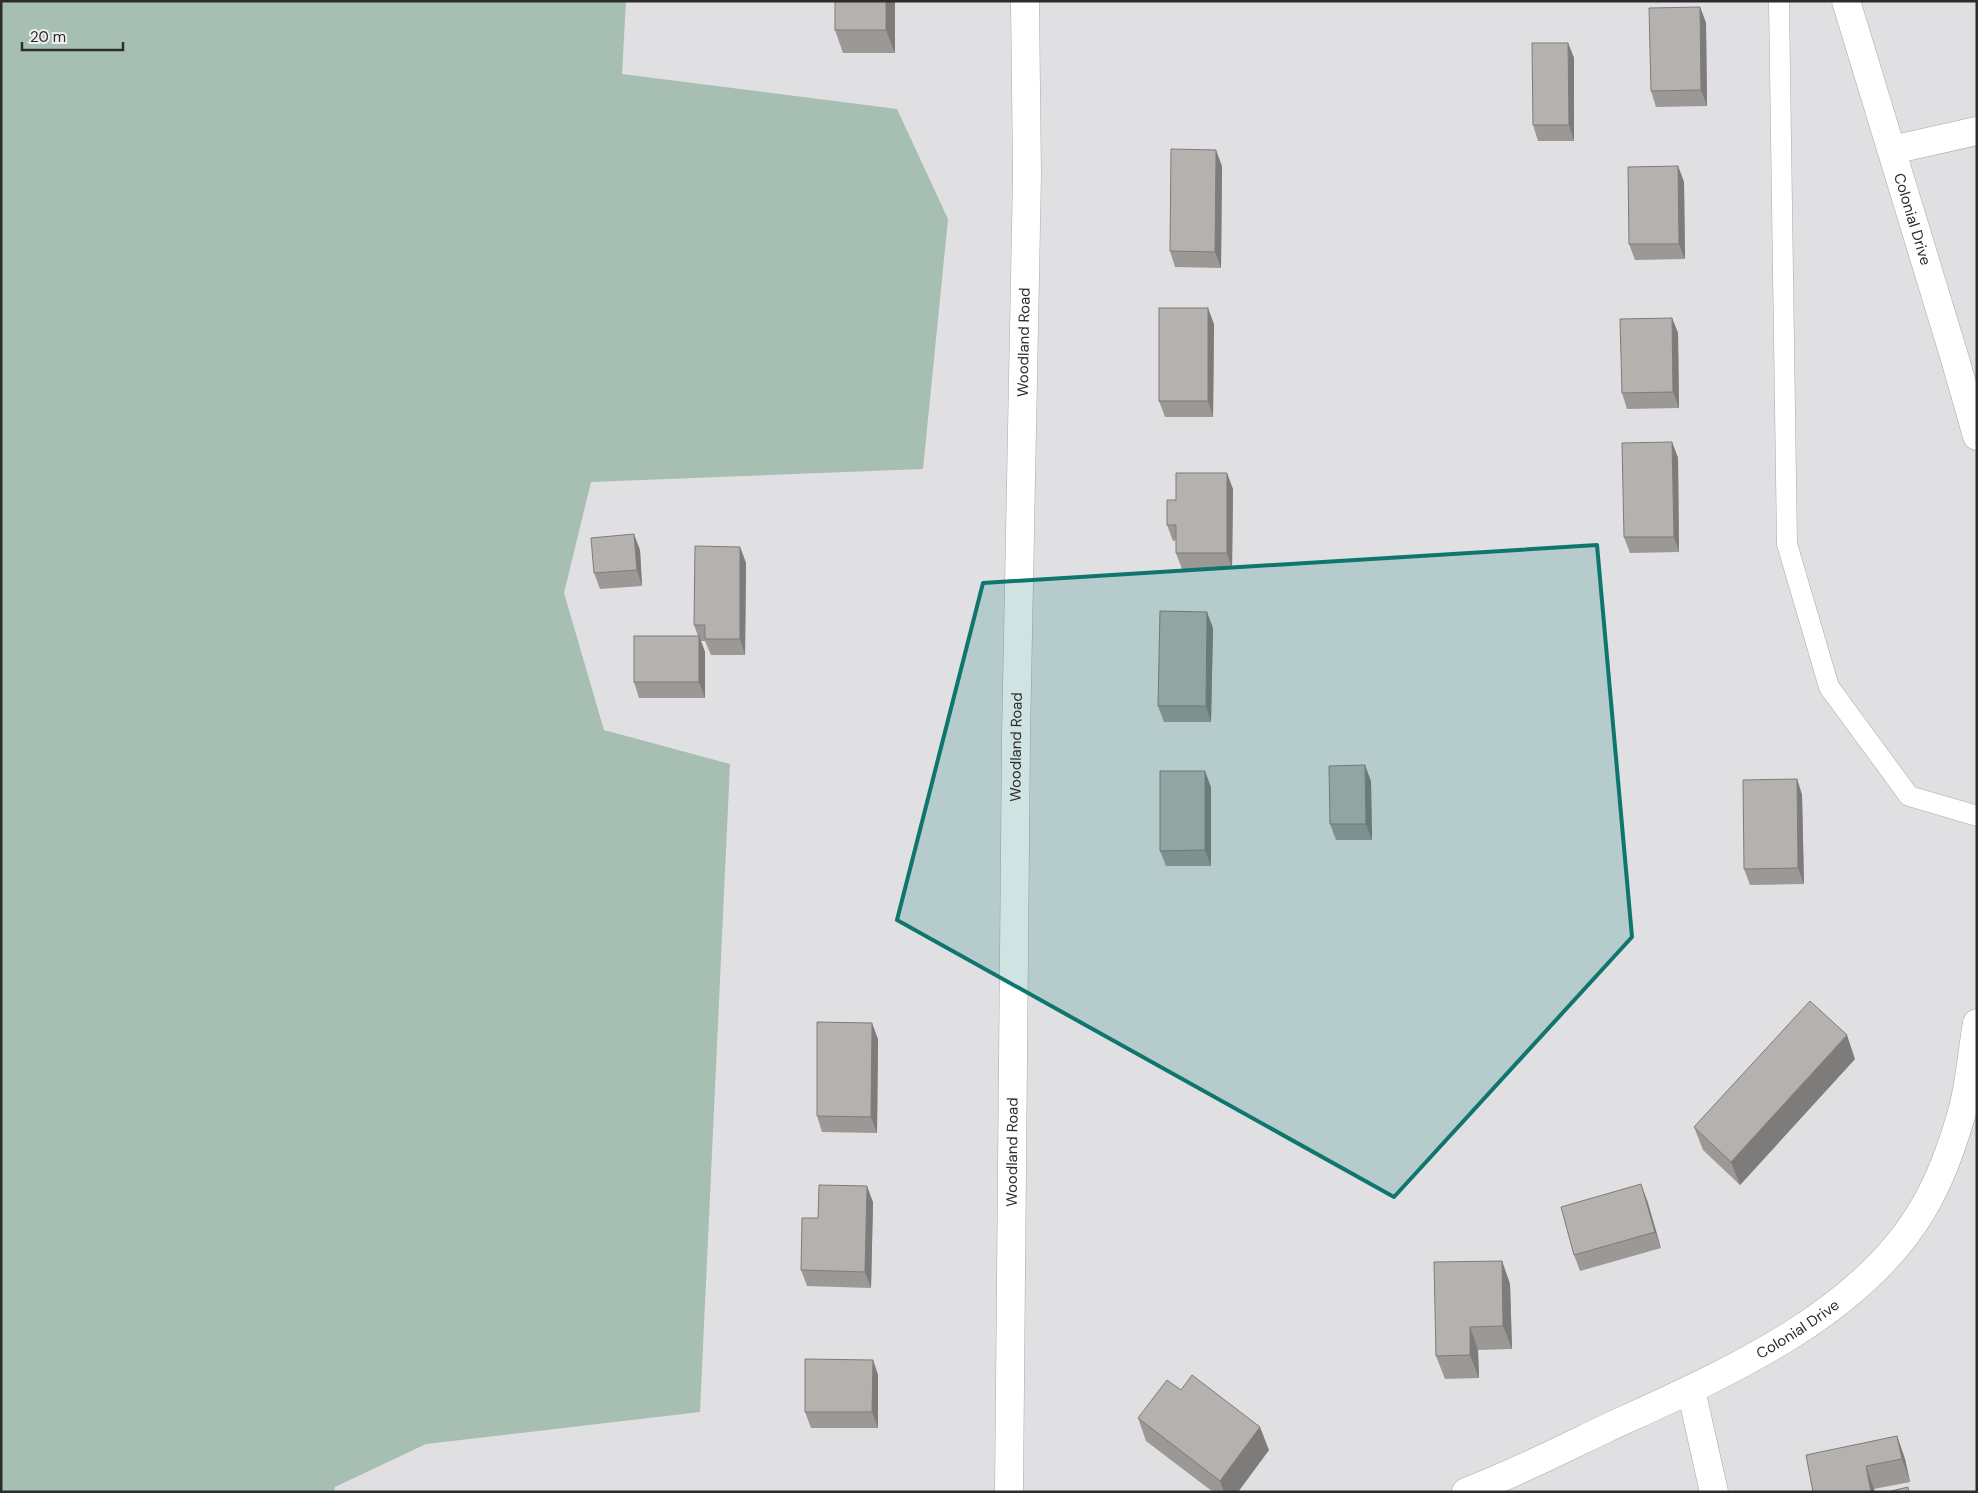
<svg xmlns="http://www.w3.org/2000/svg" width="1978" height="1493" font-family="'DM Sans',sans-serif">
<style>
.green{fill:#a7beb3}
.lines{fill:none;stroke-linecap:round;stroke-linejoin:round}
.lane-casing{stroke:#a9a9ac;stroke-width:21}
.street-casing{stroke:#a9a9ac;stroke-width:29}
.secondary-casing{stroke:#a9a9ac;stroke-width:29}
.lane{stroke:#fff;stroke-width:20}
.street{stroke:#fff;stroke-width:28}
.secondary{stroke:#fff;stroke-width:28}
.wall{fill:#9b9896}
.shaded-wall{fill:#7e7c7a}
.building{fill:#b4b1af;stroke:#7e7c7a}
.marked{fill:#0f766e;fill-opacity:0.2;stroke:#0f766e;stroke-width:4;stroke-linejoin:round}
.labels{text-anchor:middle;stroke-width:4;stroke-linejoin:round;paint-order:stroke}
.street-label{font-size:15px;fill:#2c2c2d;stroke:#ededf0}
</style>
<rect width="100%" height="100%" fill="#e0e0e3"/>
<polygon class="green" points="1,1 626,1 622,74 897,109 948,219 923,469 591,482 564,593 604,730 730,764 700,1412 426,1444 335,1487 334,1492 1,1492"/>
<g class="lines">
<defs>
<polyline id="lane" points="1779,1 1787,544 1829,687 1909,796 1977,816"/>
<g id="street">
<path id="s1" d="M 1846,1 L 1955,359 L 1977,436"/>
<polyline points="1892,150 1977,131"/>
<polyline points="1691,1390 1714,1492"/>
<path id="s2" d="M 1466,1492 C 1514,1474 1561,1450 1607,1428 C 1718,1377 1861,1317 1924,1207 C 1941,1178 1953,1144 1962,1112 C 1970,1084 1972,1051 1977,1023"/>
</g>
<g id="secondary">
<path id="s3" d="M 1009,1492 L 1016,737 L 1027,175 L 1025,1"/>
</g>
</defs>
<use href="#lane" class="lane-casing"/>
<use href="#street" class="street-casing"/>
<use href="#secondary" class="secondary-casing"/>
<use href="#lane" class="lane"/>
<use href="#street" class="street"/>
<use href="#secondary" class="secondary"/>
</g>
<g class="wall">
<polygon points="835,1 895,1 895,53 843,53 835,30"/>
<polygon points="1700,7 1706,23 1707,106 1656,107 1651,91"/>
<polygon points="1568,43 1574,58 1574,141 1538,141 1533,125"/>
<polygon points="1222,166 1221,268 1175,267 1170,251"/>
<polygon points="1678,166 1684,182 1685,259 1635,260 1629,244"/>
<polygon points="1672,318 1678,333 1679,408 1627,409 1622,393"/>
<polygon points="1214,324 1213,417 1165,417 1159,401"/>
<polygon points="1672,442 1678,458 1679,552 1630,553 1624,537"/>
<polygon points="1233,489 1232,569 1182,569 1176,553 1176,540 1173,541 1167,525 1176,500"/>
<polygon points="740,547 746,563 745,655 711,655 705,641 701,641 705,652 705,698 639,698 634,682 698,636 694,625"/>
<polygon points="640,550 642,586 600,589 594,573"/>
<polygon points="1213,628 1211,722 1164,722 1158,706"/>
<polygon points="1797,779 1802,795 1804,884 1750,885 1744,869"/>
<polygon points="1371,781 1372,840 1336,840 1330,824"/>
<polygon points="1211,787 1211,866 1166,866 1160,851"/>
<polygon points="878,1039 877,1133 822,1132 817,1116"/>
<polygon points="1855,1059 1740,1185 1703,1150 1694,1127"/>
<polygon points="1647,1200 1661,1248 1580,1271 1574,1255"/>
<polygon points="873,1202 871,1288 807,1286 801,1270 818,1218"/>
<polygon points="1502,1261 1510,1284 1512,1349 1478,1350 1479,1378 1445,1379 1436,1356"/>
<polygon points="873,1360 878,1375 878,1428 811,1428 805,1412"/>
<polygon points="1181,1390 1269,1450 1238,1492 1213,1492 1146,1441 1138,1418"/>
<polygon points="1897,1436 1905,1459 1910,1482 1874,1489 1813,1492"/>
</g>
<g class="shaded-wall">
<polygon points="886,1 895,1 895,53 886,30"/>
<polygon points="1700,7 1706,23 1707,106 1701,90"/>
<polygon points="1568,43 1574,58 1574,141 1569,125"/>
<polygon points="1216,150 1222,166 1221,268 1215,252"/>
<polygon points="1678,166 1684,182 1685,259 1679,244"/>
<polygon points="1208,308 1214,324 1213,417 1208,401"/>
<polygon points="1672,318 1678,333 1679,408 1673,392"/>
<polygon points="1672,442 1678,458 1679,552 1674,537"/>
<polygon points="1227,473 1233,489 1232,569 1227,553"/>
<polygon points="634,534 640,550 642,586 637,570"/>
<polygon points="740,547 746,563 745,655 740,639"/>
<polygon points="1207,612 1213,628 1211,722 1206,706"/>
<polygon points="699,636 705,652 705,698 699,682"/>
<polygon points="1365,765 1371,781 1372,840 1366,824"/>
<polygon points="1205,771 1211,787 1211,866 1205,850"/>
<polygon points="1797,779 1802,795 1804,884 1798,868"/>
<polygon points="872,1023 878,1039 877,1133 871,1117"/>
<polygon points="1847,1035 1855,1059 1740,1185 1731,1162"/>
<polygon points="1641,1184 1647,1200 1661,1248 1655,1232"/>
<polygon points="867,1186 873,1202 871,1288 865,1272"/>
<polygon points="1502,1261 1510,1284 1512,1349 1503,1326"/>
<polygon points="1470,1327 1478,1350 1479,1378 1470,1355"/>
<polygon points="873,1360 878,1375 878,1428 872,1412"/>
<polygon points="1260,1427 1269,1450 1238,1492 1224,1492 1220,1481"/>
<polygon points="1897,1436 1905,1459 1910,1482 1902,1459"/>
<polygon points="1866,1466 1874,1489 1875,1492 1871,1492"/>
</g>
<g class="building">
<rect x="835" y="1" width="51" height="29"/>
<polygon points="1700,7 1701,90 1651,91 1649,8"/>
<polygon points="1532,43 1568,43 1569,125 1533,125"/>
<polygon points="1171,149 1216,150 1215,252 1170,251"/>
<polygon points="1678,166 1679,244 1629,244 1628,167"/>
<rect x="1159" y="308" width="49" height="93"/>
<polygon points="1672,318 1673,392 1622,393 1620,319"/>
<polygon points="1672,442 1674,537 1624,537 1622,443"/>
<polygon points="1176,473 1227,473 1227,553 1176,553 1176,525 1167,525 1167,500 1176,500"/>
<polygon points="634,534 637,570 594,573 591,538"/>
<polygon points="695,546 740,547 740,639 705,639 705,625 694,625"/>
<polygon points="1160,611 1207,612 1206,706 1158,706"/>
<rect x="634" y="636" width="65" height="46"/>
<polygon points="1365,765 1366,824 1330,824 1329,766"/>
<polygon points="1160,771 1205,771 1205,850 1160,851"/>
<polygon points="1797,779 1798,868 1744,869 1743,780"/>
<polygon points="1810,1001 1847,1035 1731,1162 1694,1127"/>
<polygon points="817,1022 872,1023 871,1117 817,1116"/>
<polygon points="1641,1184 1655,1232 1574,1255 1561,1207"/>
<polygon points="819,1185 867,1186 865,1272 801,1270 802,1218 818,1218"/>
<polygon points="1502,1261 1503,1326 1470,1327 1470,1355 1436,1356 1434,1262"/>
<polygon points="805,1359 873,1360 872,1412 805,1412"/>
<polygon points="1192,1375 1260,1427 1220,1481 1138,1418 1167,1380 1181,1390"/>
<polygon points="1897,1436 1902,1459 1866,1466 1871,1492 1813,1492 1806,1455"/>
<polygon points="1908,1487 1909,1492 1887,1492"/>
</g>
<path class="marked" d="M 1597,545 L 1632,937 L 1394,1197 L 897,920 L 983,583 Z"/>
<g class="labels">
<g class="street-label">
<text dy="5" stroke="none"><textPath href="#s1" startOffset="228">Colonial Drive</textPath></text>
<text dy="5" stroke="none"><textPath href="#s3" startOffset="1150">Woodland Road</textPath></text>
<text dy="5" stroke="none"><textPath href="#s3" startOffset="745">Woodland Road</textPath></text>
<text dy="5" stroke="none"><textPath href="#s3" startOffset="340">Woodland Road</textPath></text>
<text dy="5" stroke="none"><textPath href="#s2" startOffset="370">Colonial Drive</textPath></text>
</g>
</g>
<rect width="1978" height="1493" fill="none" stroke="#2c2c2d" stroke-width="5"/>
<path d="M22 42v8h101v-8" fill="none" stroke="#2c2c2d" stroke-width="2.5"/>
<text x="30" y="42" font-size="15" fill="#2c2c2d" stroke="#ededf0" stroke-width="4" paint-order="stroke">20 m</text>
</svg>
